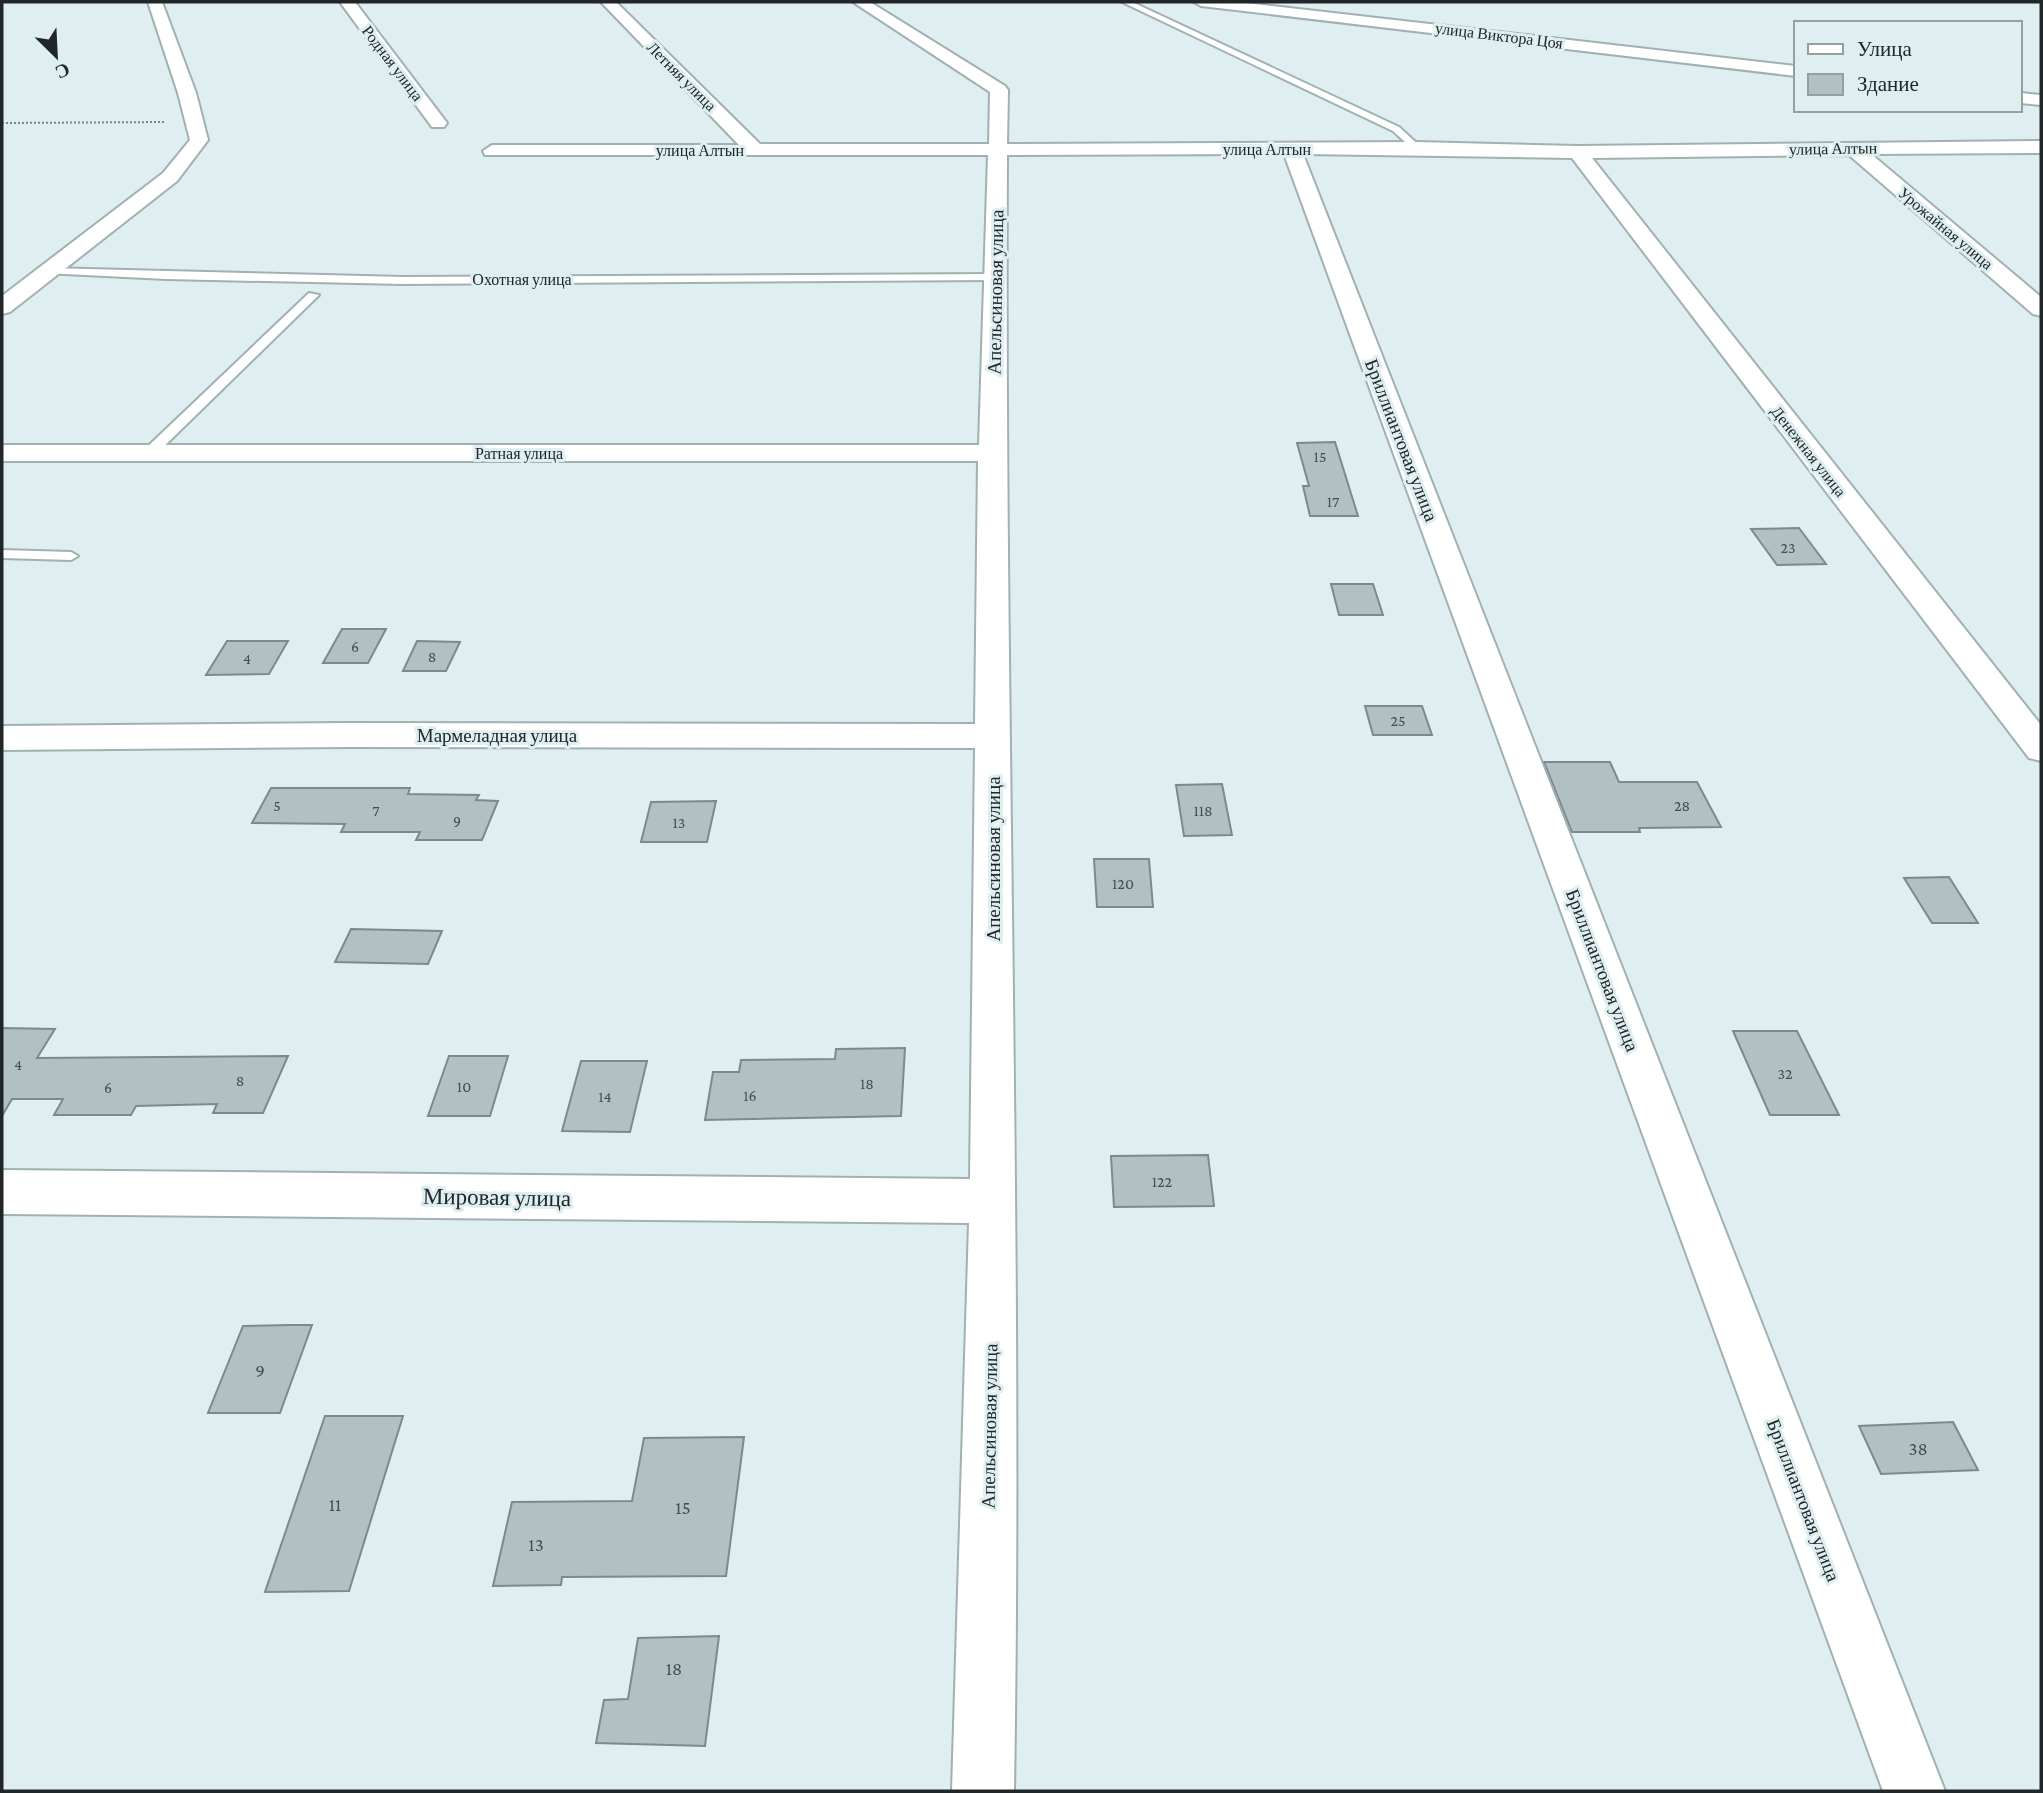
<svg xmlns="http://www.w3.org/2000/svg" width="2043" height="1793" font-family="'Crimson Pro',serif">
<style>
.building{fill:#b1c1c3;stroke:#7b8a8c;stroke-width:2}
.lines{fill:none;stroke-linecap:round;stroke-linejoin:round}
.service-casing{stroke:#a1b0b2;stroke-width:4}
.minor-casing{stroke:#a1b0b2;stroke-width:4}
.secondary-casing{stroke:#a1b0b2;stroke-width:4}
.path{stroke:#7a8586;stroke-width:2;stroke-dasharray:2 2;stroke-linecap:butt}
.service{fill:#fff;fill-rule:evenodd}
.minor{fill:#fff;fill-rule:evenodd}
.secondary{fill:#fff;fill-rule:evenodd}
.labels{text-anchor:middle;stroke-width:6;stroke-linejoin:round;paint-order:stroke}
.far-street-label{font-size:16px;fill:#212728;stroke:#dfeff1}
.number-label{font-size:16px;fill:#454e4f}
.street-label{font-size:19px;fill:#212728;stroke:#dfeff1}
.near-number-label{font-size:19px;fill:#454e4f}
.near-street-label{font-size:23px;fill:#212728;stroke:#dfeff1}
</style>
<rect width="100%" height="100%" fill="#dfeff1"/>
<g class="building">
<polygon points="1335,442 1358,516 1310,516 1303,486 1309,486 1297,443"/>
<polygon points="1799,528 1826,564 1777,565 1751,529"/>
<polygon points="1331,584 1373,584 1383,615 1339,615"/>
<polygon points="342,629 386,629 368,663 323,663"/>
<polygon points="227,641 288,641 269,674 206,675"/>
<polygon points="417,641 460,642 446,671 403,671"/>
<polygon points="1365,706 1422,706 1432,735 1373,735"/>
<polygon points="1544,762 1610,762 1619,782 1697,782 1721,827 1639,828 1640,832 1572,832"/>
<polygon points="1222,784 1232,835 1184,836 1176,785"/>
<polygon points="271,788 410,788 408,794 479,795 476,800 498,801 482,840 416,840 420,832 341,832 345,824 252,823"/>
<polygon points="716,801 707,842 641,842 651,802"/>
<polygon points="1094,859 1149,859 1153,907 1097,907"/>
<polygon points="1949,877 1978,923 1932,923 1904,878"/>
<polygon points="351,929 442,931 428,964 335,962"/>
<polygon points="2,1028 55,1029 37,1058 288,1056 263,1113 213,1113 217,1104 136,1106 131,1115 54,1115 63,1099 12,1099 2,1116"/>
<polygon points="1733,1031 1797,1031 1839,1115 1770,1115"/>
<polygon points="905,1048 901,1116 705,1120 713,1072 739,1072 741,1060 835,1059 836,1049"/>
<polygon points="449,1056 508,1056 490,1116 428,1116"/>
<polygon points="581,1061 647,1061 630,1132 562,1131"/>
<polygon points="1208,1155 1214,1206 1114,1207 1111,1156"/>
<polygon points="290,1325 312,1325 280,1413 208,1413 243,1326"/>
<polygon points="325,1416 403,1416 349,1591 265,1592"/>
<polygon points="1953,1422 1978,1470 1881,1474 1859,1426"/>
<polygon points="744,1437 726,1576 562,1577 561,1585 493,1586 512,1502 632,1501 644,1438"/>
<polygon points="719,1636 705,1746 596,1743 604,1700 628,1699 638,1638"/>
</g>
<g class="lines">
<defs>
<g id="service">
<polygon points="1122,2 1132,2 1399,127 1422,148 1414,150 1393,131"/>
<polygon points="48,268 403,277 995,274 1001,277 995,280 403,284 166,279 44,273 42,271"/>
<polygon points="309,293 319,295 153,457 143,457 143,451"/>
<polygon points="2,550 71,552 78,556 71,560 2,558"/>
</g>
<g id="minor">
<polygon points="340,2 355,2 444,119 447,123 444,127 432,127"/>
<path d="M 601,2 L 616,2 L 760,144 L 989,144 L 990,92 L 853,2 L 870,2 L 1005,86 L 1008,90 L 1007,144 L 1417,142 L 1578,146 L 2041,141 L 2041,153 L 1871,154 L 2041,297 L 2041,316 L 2033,314 L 1849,155 L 1592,158 L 2041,725 L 2041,761 L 2029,758 L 1572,158 L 1303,154 L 1945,1791 L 1883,1791 L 1284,154 L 1007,155 C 1004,701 1023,1245 1014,1791 L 952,1791 L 969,1223 L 2,1214 L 2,1170 L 970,1179 L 975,748 L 348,747 L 2,750 L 2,726 L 348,723 L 975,724 L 978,461 L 2,461 L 2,445 L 979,445 L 988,155 L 485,155 L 483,151 L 492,145 L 739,145 Z"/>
<polygon points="1194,2 1238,2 1796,66 1796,76 1201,6"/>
<polygon points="2020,93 2041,95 2041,105 2020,103"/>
</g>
<polygon id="secondary" points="148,2 162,2 196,93 208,140 177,181 10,312 2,314 2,296 163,173 190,140 178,93"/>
</defs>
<use href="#service" class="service-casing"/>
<use href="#minor" class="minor-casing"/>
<use href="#secondary" class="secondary-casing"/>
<polyline class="path" points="2,123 165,122"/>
<use href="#service" class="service"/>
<use href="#minor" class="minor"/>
<use href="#secondary" class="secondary"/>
</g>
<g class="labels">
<g class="far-street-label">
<text transform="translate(1499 35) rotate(7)" y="6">улица Виктора Цоя</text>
<text transform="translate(393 63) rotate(53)" y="6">Родная улица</text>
<text transform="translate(682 76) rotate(45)" y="6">Летняя улица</text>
<text transform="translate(1833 148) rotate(-1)" y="6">улица Алтын</text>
<text x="1267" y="155">улица Алтын</text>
<text x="700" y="156">улица Алтын</text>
<text transform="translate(1946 228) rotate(40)" y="6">Урожайная улица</text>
<text x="522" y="285">Охотная улица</text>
<text transform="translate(1809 451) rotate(52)" y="6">Денежная улица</text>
<text x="519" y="459">Ратная улица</text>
</g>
<g class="number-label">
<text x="1320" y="462">15</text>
<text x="1333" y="507">17</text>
<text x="1788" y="553">23</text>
<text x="355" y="652">6</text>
<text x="432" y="662">8</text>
<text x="247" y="664">4</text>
<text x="1398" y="726">25</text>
<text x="277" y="811">5</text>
<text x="1682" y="811">28</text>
<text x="376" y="816">7</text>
<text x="1203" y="816">118</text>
<text x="457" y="826">9</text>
<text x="679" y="828">13</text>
<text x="1123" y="889">120</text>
<text x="18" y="1070">4</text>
<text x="1785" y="1079">32</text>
<text x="240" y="1086">8</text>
<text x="867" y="1089">18</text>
<text x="464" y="1092">10</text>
<text x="108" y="1093">6</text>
<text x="750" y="1101">16</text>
<text x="605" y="1102">14</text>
<text x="1162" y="1187">122</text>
</g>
<g class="street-label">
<text transform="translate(995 292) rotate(-89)" y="7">Апельсиновая улица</text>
<text transform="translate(1402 440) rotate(69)" y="7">Бриллиантовая улица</text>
<text x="497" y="742">Мармеладная улица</text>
<text transform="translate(993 859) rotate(-90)" y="7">Апельсиновая улица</text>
<text transform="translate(1603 970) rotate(69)" y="7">Бриллиантовая улица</text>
<text transform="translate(989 1426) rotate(-89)" y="7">Апельсиновая улица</text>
<text transform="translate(1804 1500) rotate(69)" y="7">Бриллиантовая улица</text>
</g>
<g class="near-number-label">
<text x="260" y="1377">9</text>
<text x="1918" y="1455">38</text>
<text x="335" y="1511">11</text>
<text x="683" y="1514">15</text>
<text x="536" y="1551">13</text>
<text x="674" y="1675">18</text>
</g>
<g class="near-street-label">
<text transform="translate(497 1197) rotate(1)" y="8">Мировая улица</text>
</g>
</g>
<rect width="2043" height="1793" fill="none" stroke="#212728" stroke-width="7"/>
<rect x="1794" y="21" width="228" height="91" fill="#dfeff1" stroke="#939fa1" stroke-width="2"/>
<rect x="1808" y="44" width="35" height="10" fill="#ffffff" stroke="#939fa1" stroke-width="2"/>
<text x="1857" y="56" font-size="21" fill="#212728">Улица</text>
<rect x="1808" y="74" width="35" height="21" fill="#b1c1c3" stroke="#939fa1" stroke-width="2"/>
<text x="1857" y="91" font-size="21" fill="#212728">Здание</text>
<g transform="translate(56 56) rotate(156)" stroke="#dfeff1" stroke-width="5" paint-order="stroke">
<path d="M0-5L12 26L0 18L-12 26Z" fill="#212728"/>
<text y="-10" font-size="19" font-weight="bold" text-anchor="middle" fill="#212728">С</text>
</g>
</svg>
